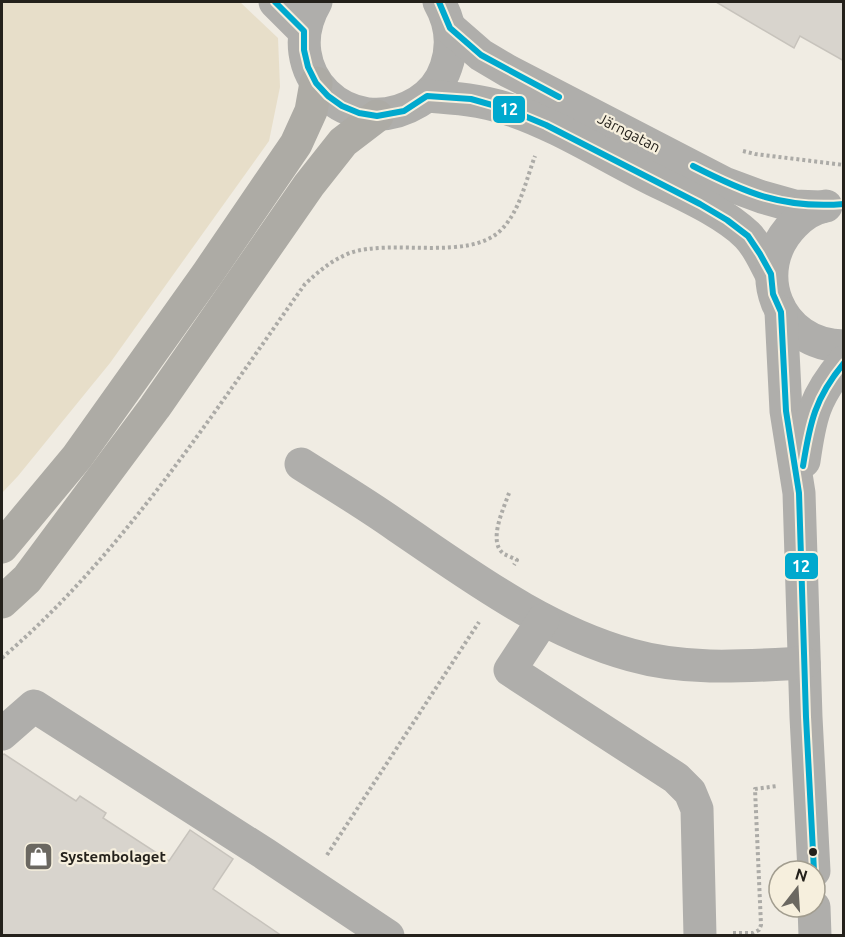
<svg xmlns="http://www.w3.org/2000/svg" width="845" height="937" font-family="Ubuntu,sans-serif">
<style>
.green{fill:#e7dec9}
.building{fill:#d8d4cd;stroke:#c7c3bc;stroke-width:1.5}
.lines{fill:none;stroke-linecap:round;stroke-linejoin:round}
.path{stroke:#acaba7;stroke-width:4;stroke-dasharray:3 3;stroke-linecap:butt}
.minor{stroke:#afaeab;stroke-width:33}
.highway{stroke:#adaba5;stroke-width:33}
.bus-1-casing{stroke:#f6efdd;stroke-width:10}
.bus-1{stroke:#00a9ce;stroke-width:6}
.bus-dot{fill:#24211b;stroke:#f6efdd;stroke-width:2}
.labels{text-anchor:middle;stroke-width:4.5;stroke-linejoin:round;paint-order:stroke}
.street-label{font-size:15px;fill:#24211b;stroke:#f6efdd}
.poi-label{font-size:15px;font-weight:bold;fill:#24211b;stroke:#f6efdd;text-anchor:start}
.line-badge{stroke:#f6efdd;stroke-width:2}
.badge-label{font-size:16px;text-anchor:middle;font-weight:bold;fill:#fff}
</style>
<rect width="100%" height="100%" fill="#f0ece3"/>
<polygon class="green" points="2,2 240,2 278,38 280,87 269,141 110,363 18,476 2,493"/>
<g class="building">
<polygon points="716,2 844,2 844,61 800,36 794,48"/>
<polygon points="4,754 76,801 80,796 106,813 103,818 169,861 190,830 233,859 213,889 282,936 2,936 2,755"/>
</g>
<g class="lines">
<g class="path">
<polyline points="743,151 755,154 844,165"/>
<path d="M 509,493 C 504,508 487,542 504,554 C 508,556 513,558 517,560 L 514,565"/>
<path d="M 2,658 C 123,554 213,413 305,284 C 319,271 332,260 350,253 C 392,238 469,262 501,230 C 520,211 526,180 535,156"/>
<polyline points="327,855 479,622"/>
<polyline points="733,933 753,933 759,930 761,925 755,789 777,786"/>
</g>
<g class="minor">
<polyline points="275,2 304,31"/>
<path d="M 316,2 C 275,71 349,144 418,102 C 431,94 441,82 446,67 C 454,44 451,23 439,2"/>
<polyline points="450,28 481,55 508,71 724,183 762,197 794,206 821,207"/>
<path d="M 427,96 C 455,98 481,100 508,109 C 552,123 599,152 640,173 C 674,191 720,209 747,235 C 758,246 764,261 771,274"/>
<path d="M 826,206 C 814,208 802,216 794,224 C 748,270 778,346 844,346"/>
<polyline points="781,312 786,411 799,493 806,717 814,871"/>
<path d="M 804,461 C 810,418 814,397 844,362"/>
<path d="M 301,464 C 334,485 366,504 397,526 C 471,576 544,631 631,655 C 687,671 747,666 804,663"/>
<polyline points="543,620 510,670 676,778 690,792 697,809 700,936"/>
<polyline points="2,734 34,706 265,854 388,936"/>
<polyline points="814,907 815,936"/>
</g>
<g class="highway">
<polyline points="2,547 77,457 208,273 296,144 311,111 316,83"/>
<polyline points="2,602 27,579 155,407 309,185 343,142 377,116"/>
</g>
<defs>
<g id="bus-1">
<polyline points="275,2 304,31 304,50 308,67 316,83 328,96 342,106 359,113 377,116 404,111 427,96 471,99 510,110 546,125 700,204 727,220 748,236 760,254 771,274 773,294 781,312 786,411 799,493 806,717 814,871"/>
<polyline points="439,2 450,28 481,55 559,97"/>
<path d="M 693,166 C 746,193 783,209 844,204"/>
<path d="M 803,466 C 810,422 815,398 844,363"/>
</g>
</defs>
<use href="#bus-1" class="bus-1-casing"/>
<use href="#bus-1" class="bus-1"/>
</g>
<defs>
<symbol id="shop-square" viewBox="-11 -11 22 22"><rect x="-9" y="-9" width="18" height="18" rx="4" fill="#6b6861" stroke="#f6efdd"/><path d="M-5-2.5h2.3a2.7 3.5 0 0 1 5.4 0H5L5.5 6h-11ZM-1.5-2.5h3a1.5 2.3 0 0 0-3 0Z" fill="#fff"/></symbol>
</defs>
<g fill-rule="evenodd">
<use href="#shop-square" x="22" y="840" width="33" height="33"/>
</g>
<circle class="bus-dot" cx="813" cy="852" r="5"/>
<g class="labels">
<g class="street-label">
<text transform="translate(629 133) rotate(27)" y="5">Järngatan</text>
</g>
<g class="poi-label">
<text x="60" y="862">Systembolaget</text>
</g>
</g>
<g class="line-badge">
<rect x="492" y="95" width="34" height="29" rx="6" fill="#00a9ce"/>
<rect x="784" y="552" width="35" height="28" rx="6" fill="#00a9ce"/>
</g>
<g class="badge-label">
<text x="509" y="115">12</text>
<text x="801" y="572">12</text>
</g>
<rect width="845" height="937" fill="none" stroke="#24211b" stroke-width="6"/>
<g transform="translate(797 889) rotate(17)"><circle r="28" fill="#f6efdd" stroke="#a29d8f" stroke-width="1.5"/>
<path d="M0-4.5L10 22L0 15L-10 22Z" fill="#6b6861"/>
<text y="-9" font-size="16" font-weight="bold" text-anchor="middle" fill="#24211b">N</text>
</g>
</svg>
